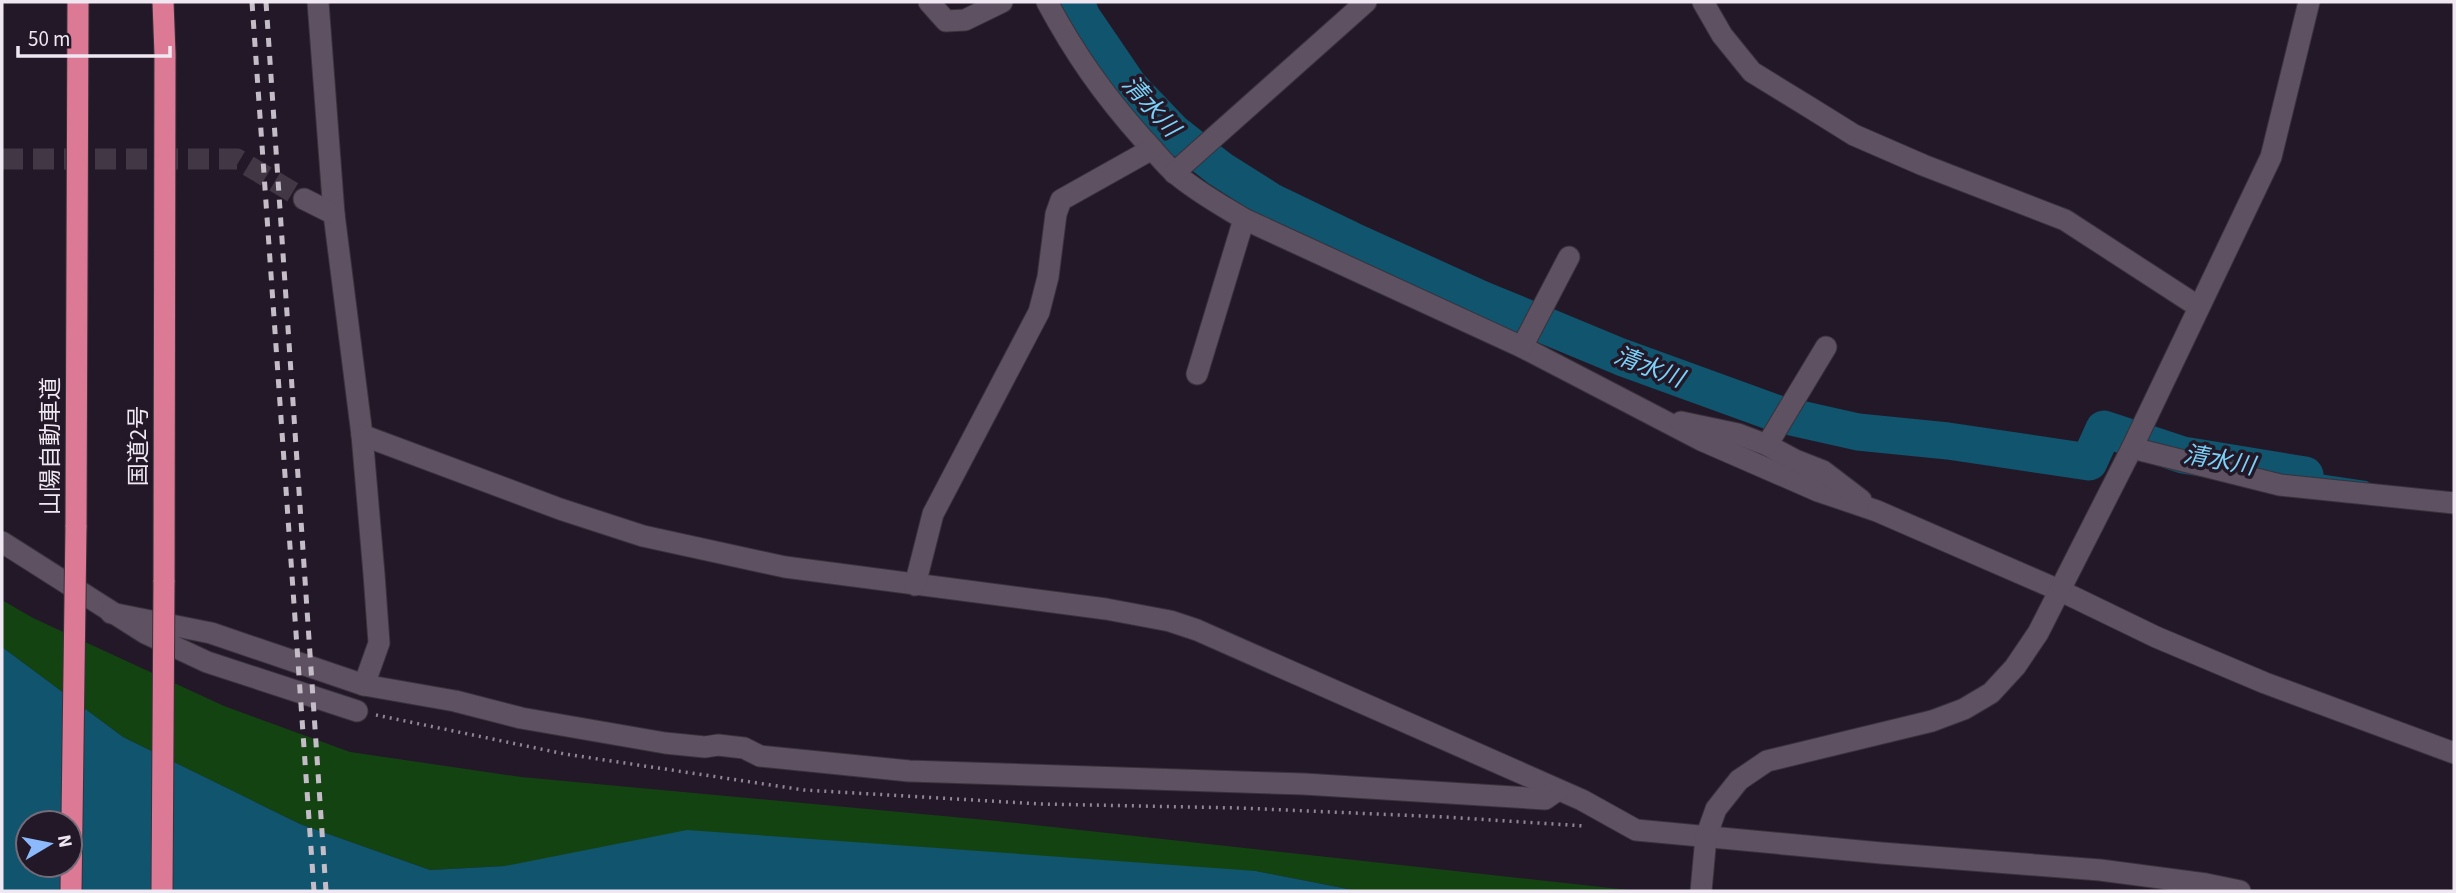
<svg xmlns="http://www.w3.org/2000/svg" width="2456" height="893" font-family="'Source Sans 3','Noto Sans JP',sans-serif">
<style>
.green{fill:#144312}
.water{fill:#10546e;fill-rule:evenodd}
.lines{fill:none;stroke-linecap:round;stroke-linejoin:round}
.stream{stroke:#10546e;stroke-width:6}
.river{stroke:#10546e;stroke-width:37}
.street-tunnel{stroke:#423745;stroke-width:21;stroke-dasharray:21 10;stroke-linecap:butt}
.street-casing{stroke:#39323c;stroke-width:23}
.highway-casing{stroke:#39323c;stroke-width:23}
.path{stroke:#908794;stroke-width:3.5;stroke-dasharray:2 5;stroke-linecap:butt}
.street{stroke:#5d5162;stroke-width:21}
.highway{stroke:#dc7994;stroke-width:21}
.rail{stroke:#c4bcc7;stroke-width:5;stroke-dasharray:9 9;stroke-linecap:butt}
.highway-bridge-casing{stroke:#39323c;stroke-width:23;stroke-linecap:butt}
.highway-bridge{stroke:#dc7994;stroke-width:21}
.labels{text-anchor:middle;stroke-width:7;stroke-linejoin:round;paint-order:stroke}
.street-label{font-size:23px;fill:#efe8f2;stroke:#231827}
.water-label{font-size:24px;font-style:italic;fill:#7bd1f8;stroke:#231827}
</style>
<rect width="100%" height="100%" fill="#231827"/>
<polygon class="green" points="2,600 33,618 224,706 350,752 521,777 997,821 1638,891 1358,891 1256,871 505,866 430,870 300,824 123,737 2,647"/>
<path class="water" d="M 2,647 L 123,737 L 300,824 L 430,870 L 505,866 L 687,830 L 1256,871 L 1358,891 L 2,891 ZM 28,823 L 70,823 L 70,865 L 28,865 Z"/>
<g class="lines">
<polyline class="stream" points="2305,475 2366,484"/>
<polyline class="river" points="1076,2 1082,17 1129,86 1173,132 1220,169 1272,202 1351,240 1481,299 1621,357 1778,414 1858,432 1948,441 2089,462 2104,429 2183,455 2305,475"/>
<polyline class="street-tunnel" points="2,159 237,159 304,199"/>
<defs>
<g id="street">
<polyline points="318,2 334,214 362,435 374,574 379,643 364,685"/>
<polyline points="929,2 946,21 965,20 1002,2"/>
<path d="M 1047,2 C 1075,54 1103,94 1143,139 C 1154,150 1164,164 1176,174 C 1197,192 1221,205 1244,219 L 1522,347 L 1701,440 L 1818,491 L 1877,511 L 2061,591 L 2156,637 L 2265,683 L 2454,753"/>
<polyline points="1703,2 1722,35 1752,72 1809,107 1854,135 1923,165 2065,220 2199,307"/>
<polyline points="1174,173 1366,2"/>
<polyline points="304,199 334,214"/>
<polyline points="1522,347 1569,257"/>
<polyline points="1197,374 1244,219"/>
<polyline points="1681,422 1738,434 1767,445 1795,460 1823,471 1861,500"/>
<polyline points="362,435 560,509 643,536 785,567 1106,609 1170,621 1197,630 1582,800 1636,830 1881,853 2100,870 2206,884 2240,891"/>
<polyline points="1767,445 1826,347"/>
<polyline points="2132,448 2280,485 2454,503"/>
<polyline points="2,542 145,633 207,662 357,711"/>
<polyline points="915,585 933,514 1039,312 1048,277 1056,214 1061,200 1152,149"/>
<polyline points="111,613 211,633 364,685 455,701 521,718 665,743 705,747 718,745 744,748 760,756 909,771 1304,784 1545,799 1558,790"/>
<polyline points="1701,891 1706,837 1716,809 1739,780 1767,761 1932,721 1964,709 1991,693 2015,667 2038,633 2132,448 2271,157 2309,2"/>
</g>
<g id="highway">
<polyline points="163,2 165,54 164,582"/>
<polyline points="76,527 78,2"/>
</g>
</defs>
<use href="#street" class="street-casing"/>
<use href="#highway" class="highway-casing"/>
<polyline class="path" points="376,715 565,754 804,790 1041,804 1240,808 1445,817 1585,826"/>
<use href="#street" class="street"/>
<use href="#highway" class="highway"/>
<g class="rail">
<polyline points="252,2 314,891"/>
<polyline points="266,2 326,891"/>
</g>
<defs>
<g id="highway-bridge">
<polyline points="71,891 76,527"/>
<polyline points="162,891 164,582"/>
</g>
</defs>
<use href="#highway-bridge" class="highway-bridge-casing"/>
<use href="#highway-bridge" class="highway-bridge"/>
</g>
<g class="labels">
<g class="street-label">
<text transform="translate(50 446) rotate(-90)" y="8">山陽自動車道</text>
<text transform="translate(138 446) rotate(-90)" y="8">国道2号</text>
</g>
<g class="water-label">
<text transform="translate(1151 106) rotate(48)" y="8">清水川</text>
<text transform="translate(1649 367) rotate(21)" y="8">清水川</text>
<text transform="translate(2219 460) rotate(10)" y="8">清水川</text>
</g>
</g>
<rect width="2456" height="893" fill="none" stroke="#efe8f2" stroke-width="7"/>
<g transform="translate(49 844) rotate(80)"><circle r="33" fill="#231827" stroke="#756b78" stroke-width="2"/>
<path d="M0-5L12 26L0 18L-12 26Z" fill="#8cb9fc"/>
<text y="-10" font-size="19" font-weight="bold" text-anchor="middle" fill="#efe8f2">N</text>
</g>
<path d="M18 46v10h152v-10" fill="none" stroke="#efe8f2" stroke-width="3.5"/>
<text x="28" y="46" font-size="21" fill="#efe8f2" stroke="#231827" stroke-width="5" paint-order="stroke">50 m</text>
</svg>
